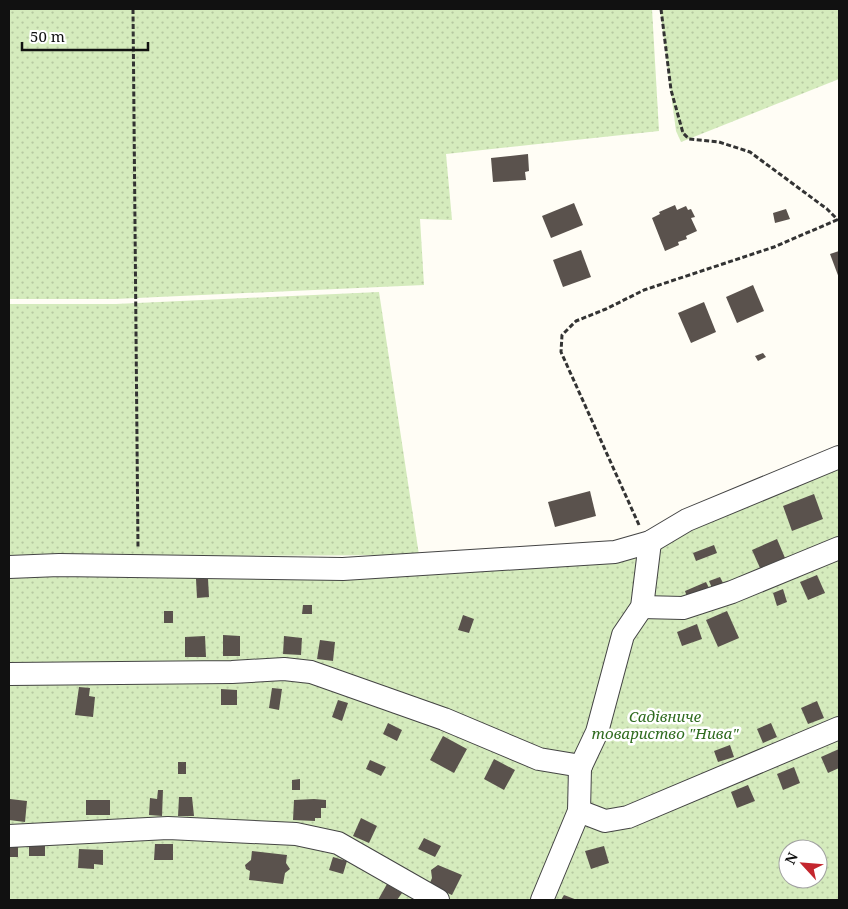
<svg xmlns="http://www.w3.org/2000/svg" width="848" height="909" font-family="'Noto Serif',serif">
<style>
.garden{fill:url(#garden-dots);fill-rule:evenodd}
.building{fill:#5a524d}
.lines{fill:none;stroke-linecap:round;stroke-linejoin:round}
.minor-casing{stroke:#444;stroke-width:24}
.path{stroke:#333;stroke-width:3;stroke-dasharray:5 2.5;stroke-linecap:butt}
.minor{stroke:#fff;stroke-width:22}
.labels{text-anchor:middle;stroke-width:5;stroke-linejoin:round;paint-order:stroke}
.park-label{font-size:15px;font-style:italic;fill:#2f6b1f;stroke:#fff}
</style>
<defs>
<pattern id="garden-dots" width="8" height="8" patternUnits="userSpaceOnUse" patternTransform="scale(1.25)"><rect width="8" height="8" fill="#d5ebbd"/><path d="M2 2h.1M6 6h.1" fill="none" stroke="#b6c8a1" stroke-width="1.8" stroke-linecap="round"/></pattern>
</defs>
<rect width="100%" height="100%" fill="#fffdf5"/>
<g class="garden">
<polygon points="9,9 652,9 659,131 446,154 452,220 420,219 424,285 115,299 9,299"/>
<polygon points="660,9 839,9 839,79 681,142 676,131"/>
<polygon points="379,292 419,555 9,557 9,304 116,304"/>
<path d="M 839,469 L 839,900 L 9,900 L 9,572 L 616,560 ZM 788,849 L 818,849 L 818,879 L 788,879 Z"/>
</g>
<g class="building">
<polygon points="528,154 529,171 525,172 526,180 493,182 491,158"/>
<polygon points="574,203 583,225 551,238 542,216"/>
<polygon points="675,205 677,210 686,206 688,210 691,209 695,217 691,218 697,231 686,236 687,239 678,242 679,245 665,251 652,218 660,214 659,212"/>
<polygon points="786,209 790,219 775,223 773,213"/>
<polygon points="581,250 591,277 563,287 553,260"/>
<polygon points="839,251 839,278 830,254"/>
<polygon points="753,285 764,311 737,323 726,297"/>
<polygon points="704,302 716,332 691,343 678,313"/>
<polygon points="763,353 766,357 758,361 755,356"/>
<polygon points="590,491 596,516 555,527 548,502"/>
<polygon points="814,494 823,519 792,531 783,506"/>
<polygon points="777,539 785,558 760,568 752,550"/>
<polygon points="714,545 717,553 696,561 693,553"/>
<polygon points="817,575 825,593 808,600 800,582"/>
<polygon points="720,577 723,583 712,588 709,581"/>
<polygon points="196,579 208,579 209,597 197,598"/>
<polygon points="706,582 709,588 687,597 685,591"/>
<polygon points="783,589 787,602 777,606 773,593"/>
<polygon points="303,605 312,605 312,614 302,614"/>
<rect x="164" y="611" width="9" height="12"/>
<polygon points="727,611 739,638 718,647 706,620"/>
<polygon points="463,615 474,619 469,633 458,630"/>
<polygon points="697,624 702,639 682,646 677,632"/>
<polygon points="223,635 240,636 240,656 223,656"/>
<polygon points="205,636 206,657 185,657 185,637"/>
<polygon points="284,636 302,638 301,655 283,654"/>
<polygon points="320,640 335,642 333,661 317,659"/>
<polygon points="79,687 90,688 89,696 95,697 93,717 75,715"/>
<polygon points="272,688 282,689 279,710 269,708"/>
<polygon points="221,689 237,690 237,705 221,705"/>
<polygon points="338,700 348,703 342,721 332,717"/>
<polygon points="817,701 824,718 808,724 801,708"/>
<polygon points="388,723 402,730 397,741 383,734"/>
<polygon points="771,723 777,737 763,743 757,729"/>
<polygon points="443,736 467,749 454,773 430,760"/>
<polygon points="730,745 734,757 718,762 714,751"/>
<polygon points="839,749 839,768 828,773 821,757"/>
<polygon points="494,759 515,770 504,790 484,779"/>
<polygon points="370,760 386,767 381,776 366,769"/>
<rect x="178" y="762" width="8" height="12"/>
<polygon points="794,767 800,783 783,790 777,774"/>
<polygon points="300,779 300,790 292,790 292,780"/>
<polygon points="748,785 755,801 737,808 731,792"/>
<polygon points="158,790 163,790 162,816 149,815 150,798 157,799"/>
<polygon points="179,797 192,797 194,816 178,816"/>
<polygon points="10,799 27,801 25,822 9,820"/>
<polygon points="314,799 326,800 326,808 321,808 321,818 315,818 315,821 293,820 294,800"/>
<rect x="86" y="800" width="24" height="15"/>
<polygon points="361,818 377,826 369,843 353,836"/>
<polygon points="424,838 441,846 435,857 418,849"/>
<polygon points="45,844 45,856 29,856 29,845"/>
<polygon points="155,844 173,844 173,860 154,860"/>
<rect x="9" y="846" width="9" height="11"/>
<polygon points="604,846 609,863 591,869 585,851"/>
<polygon points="79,849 103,850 103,865 94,864 94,869 78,868"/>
<polygon points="252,851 287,855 286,863 290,869 285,873 283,884 249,880 250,871 246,869 245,865 251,860"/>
<polygon points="333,857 347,861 343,874 329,870"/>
<polygon points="438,865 462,875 452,895 429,885 432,878 431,870"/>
<polygon points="387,884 402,893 397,900 378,900"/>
<polygon points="564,895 577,900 561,900"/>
</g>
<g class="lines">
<defs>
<g id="minor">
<polyline points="9,567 59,565 343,569 615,552 650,542 687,520 839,457"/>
<polyline points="642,607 683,608 732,592 839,548"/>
<polyline points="9,674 232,672 284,669 311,672 444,719 539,759 581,766"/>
<polyline points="579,811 605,821 628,817 839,728"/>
<polyline points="9,836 168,828 296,834 338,843 438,900"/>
<polyline points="542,900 579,811 580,768 597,732 623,635 642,607 650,542"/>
</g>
</defs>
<use href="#minor" class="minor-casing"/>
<g class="path">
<polyline points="133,9 138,548"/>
<polyline points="661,9 671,90 683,133 689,139 719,142 750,152 827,209 838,220"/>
<polyline points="639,525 561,352 562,335 576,321 606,309 644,290 774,247 839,219"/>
</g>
<use href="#minor" class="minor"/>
</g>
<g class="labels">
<g class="park-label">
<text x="665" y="722">Садівниче<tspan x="665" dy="17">товариство "Нива"</tspan></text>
</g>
</g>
<rect width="848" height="909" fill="none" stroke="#111111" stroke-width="20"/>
<g transform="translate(803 864) rotate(296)"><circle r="24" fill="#ffffff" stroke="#a0a0a0"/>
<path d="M0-4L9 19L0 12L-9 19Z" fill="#c4262e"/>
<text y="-8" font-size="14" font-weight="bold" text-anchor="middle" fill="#111111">N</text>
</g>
<path d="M22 42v8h126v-8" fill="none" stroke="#111111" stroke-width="2.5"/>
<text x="30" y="42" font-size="15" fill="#111111" stroke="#ffffff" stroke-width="4" paint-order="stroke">50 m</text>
</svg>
